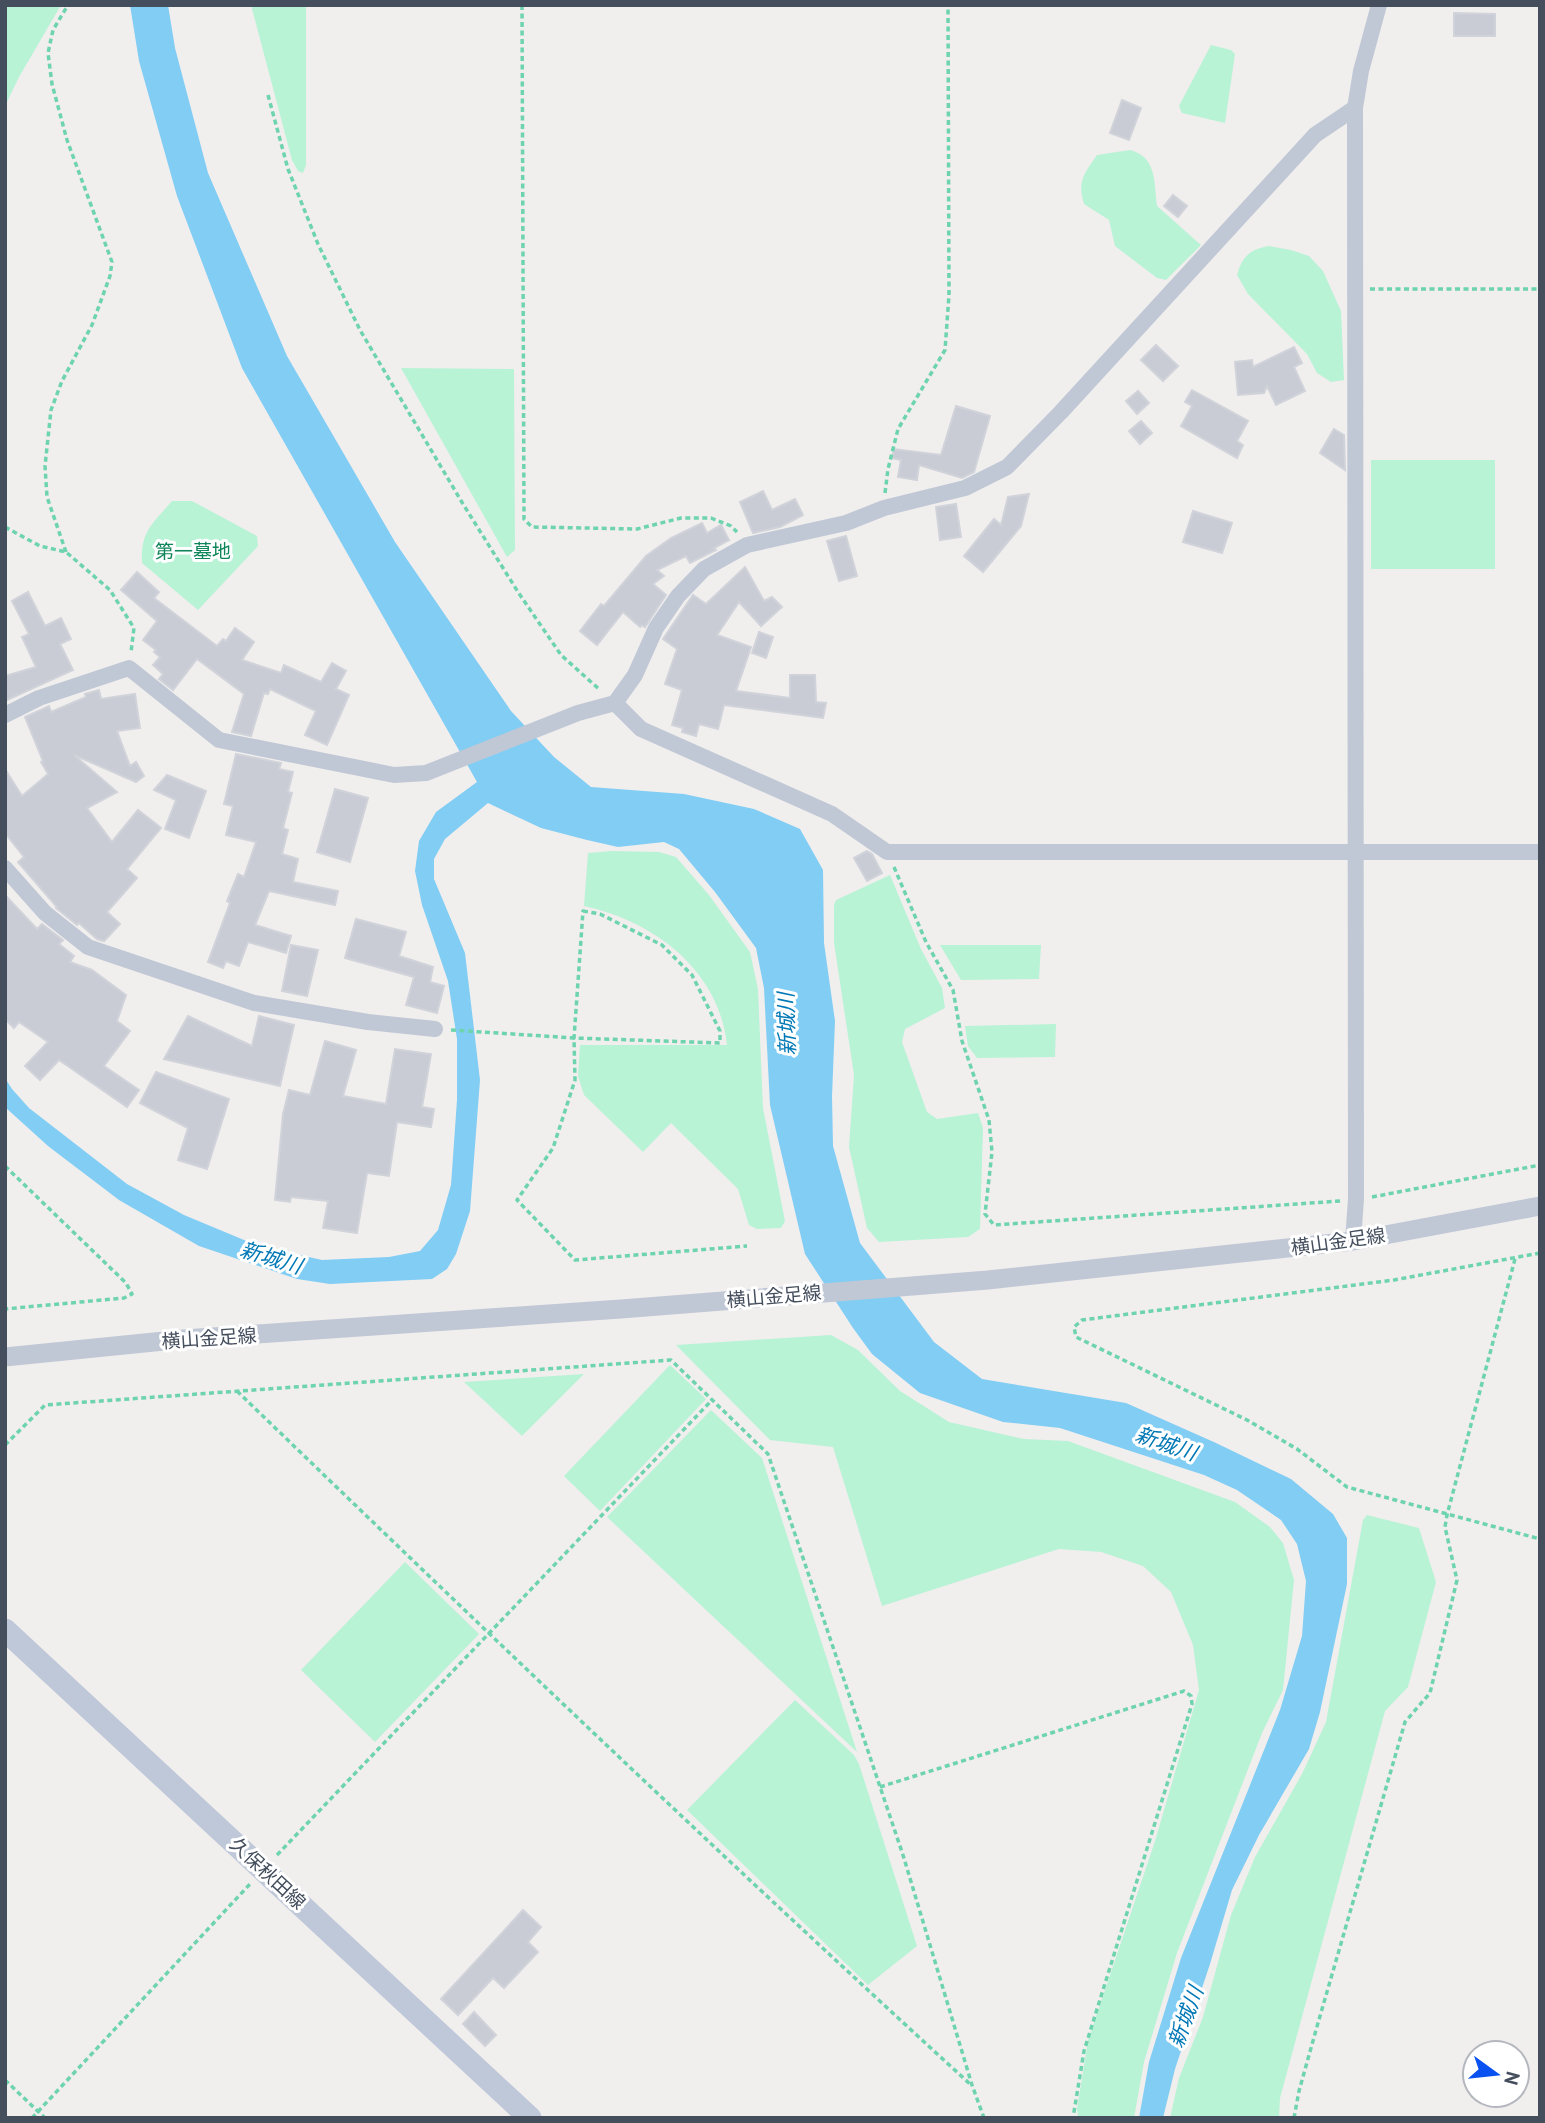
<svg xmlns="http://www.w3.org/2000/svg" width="1545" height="2123" font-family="'PT Sans','Noto Sans JP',sans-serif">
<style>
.green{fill:#b8f3d6}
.water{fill:#81cdf4}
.building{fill:#c9ccd4;stroke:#d1d3da;stroke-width:2}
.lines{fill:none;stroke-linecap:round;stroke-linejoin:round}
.path{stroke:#6dd4ae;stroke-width:3.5;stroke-dasharray:5 3.5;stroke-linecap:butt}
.minor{stroke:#c0c8d5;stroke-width:16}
.tertiary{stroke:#c0c8d5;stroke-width:19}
.secondary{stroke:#bfc8d9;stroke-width:23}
.labels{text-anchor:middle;stroke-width:6;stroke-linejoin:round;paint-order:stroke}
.park-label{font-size:19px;fill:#0f8559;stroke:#fff}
.street-label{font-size:19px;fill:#444e5d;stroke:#fff}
.water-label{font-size:21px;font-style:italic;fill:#0078b5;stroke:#fff}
</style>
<rect width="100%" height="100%" fill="#f1eeee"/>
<g class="green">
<polygon points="5,5 61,5 19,77 5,106"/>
<polygon points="251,5 306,5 306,165 303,173 298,171 292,160"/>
<polygon points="1211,45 1231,50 1235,54 1225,123 1182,113 1179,106"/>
<path d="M 1130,150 C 1157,157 1154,182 1157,206 L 1201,245 L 1166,280 L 1157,278 L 1115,246 L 1109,220 L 1084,204 C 1077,181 1084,174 1097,155 Z"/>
<path d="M 1269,246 L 1291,250 L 1309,256 L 1323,271 L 1341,311 L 1344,380 L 1331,382 L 1317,373 L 1307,354 L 1248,294 L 1237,275 C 1242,256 1251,249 1269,246 Z"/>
<polygon points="401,368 514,369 515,550 507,557"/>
<rect x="1371" y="460" width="124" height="109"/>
<path d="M 172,501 L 192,501 L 257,536 L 258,546 L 198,610 L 142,563 C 140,532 153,523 172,501 Z"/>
<path d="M 612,851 L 659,852 L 676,857 L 709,895 L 750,952 L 758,989 L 763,1108 L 785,1221 L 781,1228 L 757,1229 L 749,1225 L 738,1189 L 671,1123 L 643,1152 L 584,1095 L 578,1076 L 580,1045 L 727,1045 C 719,970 654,921 584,906 L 588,853 Z"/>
<polygon points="890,875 921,949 942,988 945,1008 905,1029 902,1042 927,1112 937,1119 978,1113 983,1128 980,1229 968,1237 879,1242 867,1228 849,1147 854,1075 834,943 834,905 836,900"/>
<polygon points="940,945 1041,945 1039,979 961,980"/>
<polygon points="1056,1024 1055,1057 977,1058 968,1046 965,1026"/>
<polygon points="831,1335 858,1350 900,1391 949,1422 1024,1439 1068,1441 1235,1502 1270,1527 1283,1543 1294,1580 1283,1690 1262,1733 1177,1953 1144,2062 1134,2118 1078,2118 1077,2109 1088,2041 1155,1841 1199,1690 1193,1645 1171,1592 1143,1566 1101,1552 1059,1549 882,1606 833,1447 770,1440 676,1345"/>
<polygon points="670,1365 706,1399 600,1511 564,1476"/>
<polygon points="584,1374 522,1436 464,1382"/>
<polygon points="711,1410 762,1458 857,1752 607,1517"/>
<polygon points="1367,1515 1419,1528 1436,1582 1408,1687 1385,1711 1280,2098 1279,2118 1170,2118 1179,2078 1203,2017 1231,1915 1255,1857 1302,1774 1326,1722 1363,1520"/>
<polygon points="405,1562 479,1634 375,1742 301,1670"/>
<polygon points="795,1700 854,1755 859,1764 917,1946 868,1985 687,1810"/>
</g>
<polygon class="water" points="130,5 168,5 175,48 208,173 287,356 395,542 511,711 554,757 591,787 684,794 754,809 800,829 823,870 824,943 835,1021 832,1096 833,1146 860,1243 934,1342 982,1379 1126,1403 1216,1443 1291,1479 1333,1514 1347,1538 1347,1584 1320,1712 1309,1749 1259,1835 1232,1890 1210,1964 1175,2069 1163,2118 1139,2118 1149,2062 1181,1958 1280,1710 1302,1636 1306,1581 1297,1544 1281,1520 1237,1490 1204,1475 1060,1428 1003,1422 920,1393 872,1354 853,1328 805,1254 770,1105 764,988 756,948 715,892 679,849 664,842 618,847 587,840 541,828 488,803 445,839 434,859 434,879 465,953 480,1080 470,1211 456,1254 447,1269 432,1279 330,1284 297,1279 199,1246 119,1200 48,1146 5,1107 5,1078 12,1089 29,1108 127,1184 184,1215 256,1245 322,1260 389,1257 420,1251 438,1230 451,1185 457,1100 457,1039 448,981 422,905 415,871 419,841 436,812 477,782 242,368 177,196 139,61"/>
<g class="building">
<polygon points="1454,13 1495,14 1495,36 1454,36"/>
<polygon points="1122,100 1141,108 1129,140 1110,133"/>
<polygon points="1173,195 1187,206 1178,217 1164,206"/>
<polygon points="1156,345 1178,366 1163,381 1141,360"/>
<polygon points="1294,347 1302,363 1294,367 1305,391 1276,405 1267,386 1264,393 1238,395 1235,362 1252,360 1253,367"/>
<polygon points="1192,390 1248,421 1237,441 1243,445 1237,458 1181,426 1192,406 1185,402"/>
<polygon points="1138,391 1149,403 1137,414 1126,401"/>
<polygon points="956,406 990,416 974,472 962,478 919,465 917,480 898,477 901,460 892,458 894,449 941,455"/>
<polygon points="1141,421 1152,433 1140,444 1129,431"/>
<polygon points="1334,429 1344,435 1345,470 1320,453"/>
<polygon points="763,491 772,510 795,499 803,515 780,527 753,533 740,502"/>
<polygon points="1029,494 1021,526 983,572 964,556 994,519 1001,525 1008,497"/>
<polygon points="956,504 961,537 940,540 936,507"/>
<polygon points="1193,511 1232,523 1222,553 1183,542"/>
<polygon points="702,523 707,533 721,525 729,540 714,548 716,550 690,563 686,556 657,570 664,576 653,584 666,595 645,627 642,625 640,627 623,612 597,645 580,631 601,604 604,606 646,556 671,538"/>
<polygon points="846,536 857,576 839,581 827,541"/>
<polygon points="745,567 764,601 772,597 782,607 761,626 739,602 717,635 751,647 736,691 790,698 790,675 815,675 816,702 826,703 823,718 724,705 718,729 699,724 696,736 682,732 683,728 672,725 682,690 665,684 677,649 663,639 693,595 706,604"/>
<polygon points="137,572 159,592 154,598 217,646 223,639 226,641 235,628 254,642 242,660 281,673 284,665 321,682 332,663 346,671 336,689 349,695 327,745 305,735 316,711 270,689 268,694 264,693 251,736 232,732 244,694 197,659 173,690 159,679 163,674 153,665 160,657 154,652 156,650 143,640 157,621 121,590"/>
<polygon points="28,592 45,626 61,618 71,639 60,644 73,670 5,701 5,676 36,667 22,637 29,634 12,601"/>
<polygon points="759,632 773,637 766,658 752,653"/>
<polygon points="99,690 101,699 135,694 140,728 117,731 130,766 136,762 144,776 136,782 74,755 117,792 87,808 112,842 138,810 161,828 127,869 137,878 107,912 120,924 104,941 97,939 79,923 77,925 56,908 57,907 18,862 24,857 5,833 5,769 22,796 48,774 41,762 43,761 25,717 49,706 51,712 86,697 85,694"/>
<polygon points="236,754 281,763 279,769 293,772 288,792 292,793 283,828 288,830 282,854 298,859 293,882 338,891 335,905 269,891 255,925 291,936 286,953 248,942 239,966 226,961 223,968 208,962 230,903 227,901 238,874 244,877 256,842 226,835 233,806 224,804"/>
<polygon points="167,775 206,791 189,838 165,829 176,800 154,790"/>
<polygon points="335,789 368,798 350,862 317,852"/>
<polygon points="867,851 872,854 882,873 867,881 854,858"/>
<polygon points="5,895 37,929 42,924 63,940 59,944 74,956 70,962 92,970 126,995 117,1021 130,1031 104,1066 139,1090 127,1107 59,1060 40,1080 25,1066 48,1042 19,1022 14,1028 5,1019"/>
<polygon points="356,919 406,932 399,956 433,967 430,982 444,986 437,1013 406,1005 414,977 345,958"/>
<polygon points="291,945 318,950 307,996 282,991"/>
<polygon points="188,1016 252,1046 259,1016 294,1025 280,1086 164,1059"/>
<polygon points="325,1041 356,1050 343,1096 386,1104 395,1049 431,1054 422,1107 434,1109 431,1127 397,1122 389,1176 367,1173 357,1233 323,1228 328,1201 291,1197 290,1202 275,1200 283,1114 289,1090 310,1095"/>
<polygon points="156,1072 229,1099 207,1169 178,1160 188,1128 140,1103"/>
<polygon points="523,1910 541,1927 528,1942 538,1952 504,1988 493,1978 458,2015 441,1999"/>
<polygon points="474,2012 496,2035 485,2046 463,2024"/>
</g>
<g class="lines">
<g class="path">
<polyline points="522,5 524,519 532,527 637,529 681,518 711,518 731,526 737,532"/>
<polyline points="268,95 288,169 318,244 360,330 463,504 518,592 561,655 600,690"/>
<polyline points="1370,289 1540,289"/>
<polyline points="885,493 888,469 898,429 945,350 949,295 948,5"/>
<polyline points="5,527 40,546 66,552 110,590 134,628 131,652"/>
<polyline points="66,552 47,497 45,466 51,410 62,381 92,325 110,276 112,262 67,140 52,84 48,53 53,30 68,5"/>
<polyline points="894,867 926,942 953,990 962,1041 989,1120 992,1152 985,1214 994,1225 1340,1201"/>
<polygon points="583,911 600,914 662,945 692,975 720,1031 720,1043 574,1038"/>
<polyline points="451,1030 574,1038 575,1080 553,1148 517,1200 575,1260 747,1246"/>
<polyline points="5,1166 126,1283 132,1294 124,1298 5,1309"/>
<polyline points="1372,1197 1540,1165"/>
<polyline points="1540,1253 1394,1280 1082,1320 1074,1327 1076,1337 1247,1420 1297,1449 1347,1487 1540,1539"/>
<path d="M 237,1391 C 479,1625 722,1857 970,2084"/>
<polyline points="5,1445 45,1405 671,1360 768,1454 903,1855 972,2085 984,2118"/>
<polyline points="880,1787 1184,1691 1191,1696 1192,1704 1084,2051 1073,2118"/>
<polyline points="277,1855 712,1400"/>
<polyline points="5,2080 45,2118"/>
<polyline points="32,2118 250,1884"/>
<polyline points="1294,2118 1299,2091 1318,2023 1405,1722 1430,1693 1457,1580 1445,1527 1447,1515 1515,1259"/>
</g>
<g class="minor">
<polyline points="615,703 641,729 832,814 887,852 1540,852"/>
<polyline points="5,715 39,698 129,668 219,740 394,775 426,773 578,713 615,703 635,675 656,628 678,596 704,569 747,545 846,523 884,508 965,488 1007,467 1061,412 1315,135 1355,108"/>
<polyline points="5,868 45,913 88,947 254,1003 368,1022 435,1029"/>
<polyline points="1353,1241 1356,1199 1355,108 1361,71 1379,5"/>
</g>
<polyline class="tertiary" points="5,1357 184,1339 621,1309 988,1280 1353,1241 1540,1206"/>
<polyline class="secondary" points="5,1630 530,2118"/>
</g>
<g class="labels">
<g class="park-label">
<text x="193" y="558">第一墓地</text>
</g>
<g class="street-label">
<text transform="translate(1338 1241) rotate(-8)" y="7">横山金足線</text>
<text transform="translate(774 1296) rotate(-5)" y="7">横山金足線</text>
<text transform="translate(209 1338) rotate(-4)" y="7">横山金足線</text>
<text transform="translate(268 1873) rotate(43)" y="7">久保秋田線</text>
</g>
<g class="water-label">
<text transform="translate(787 1024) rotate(-92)" y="7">新城川</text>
<text transform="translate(271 1258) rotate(17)" y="7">新城川</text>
<text transform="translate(1166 1444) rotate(19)" y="7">新城川</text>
<text transform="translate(1186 2017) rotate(-70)" y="7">新城川</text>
</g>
</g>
<rect width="1545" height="2123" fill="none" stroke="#444e5d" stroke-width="14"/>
<g transform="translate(1496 2074) rotate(105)"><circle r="33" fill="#ffffff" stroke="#b4b8be" stroke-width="2"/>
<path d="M0-5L12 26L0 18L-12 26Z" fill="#0951f0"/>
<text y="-10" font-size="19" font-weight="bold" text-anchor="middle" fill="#444e5d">N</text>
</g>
</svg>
